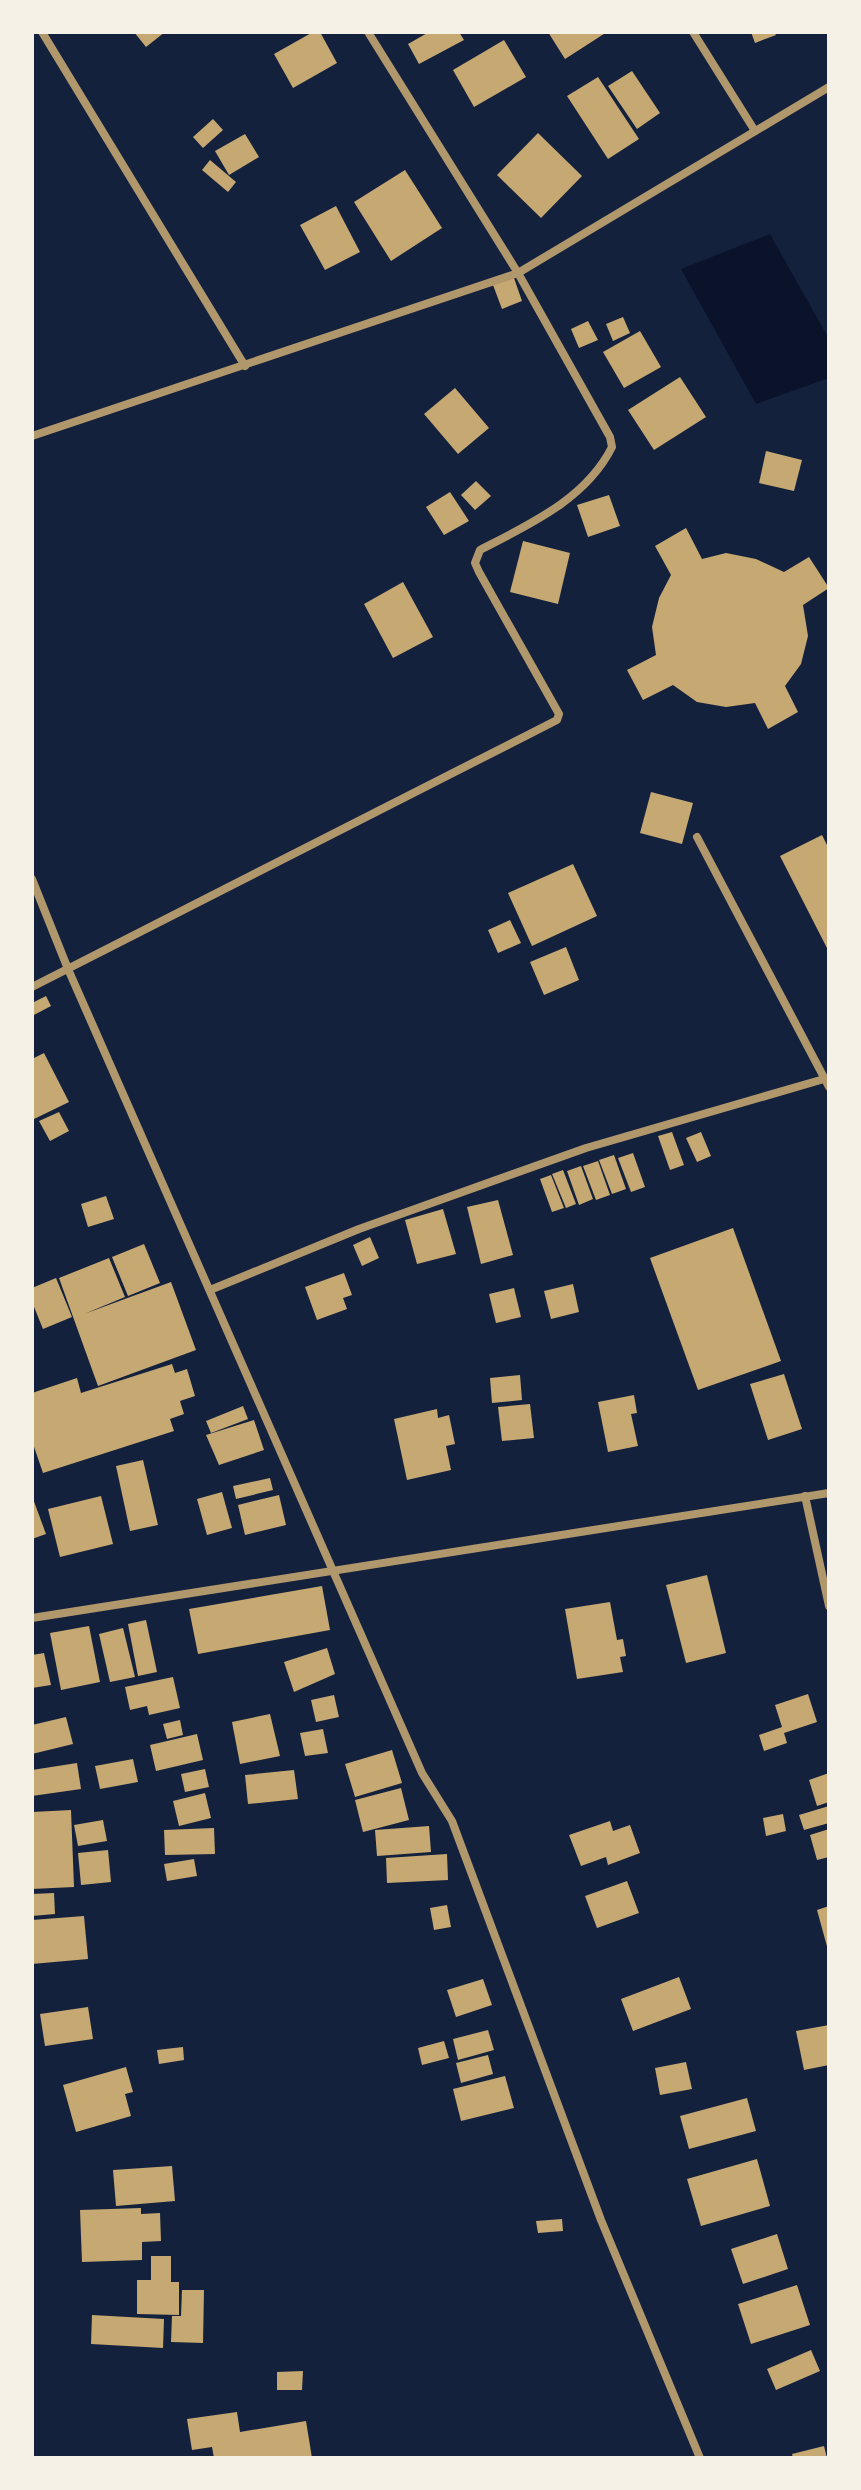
<svg xmlns="http://www.w3.org/2000/svg" width="861" height="2490" font-family="'Fira Sans',sans-serif">
<style>
.water{fill:#0b132b}
.building{fill:#c6a872}
.lines{fill:none;stroke-linecap:round;stroke-linejoin:round}
.minor{stroke:#b1986c;stroke-width:8}
</style>
<rect width="100%" height="100%" fill="#14213d"/>
<polygon class="water" points="770,234 829,339 829,378 756,404 681,269"/>
<g class="building">
<polygon points="134,32 165,32 146,47"/>
<polygon points="313,32 320,32 337,63 293,88 274,54"/>
<polygon points="429,32 459,32 464,40 419,64 408,44"/>
<polygon points="548,32 607,32 565,59"/>
<polygon points="751,32 774,32 776,35 755,43"/>
<polygon points="504,40 526,77 474,107 453,70"/>
<polygon points="632,71 660,113 637,129 608,86"/>
<polygon points="598,77 639,139 608,159 567,96"/>
<polygon points="213,119 223,130 203,148 193,137"/>
<polygon points="538,133 582,176 541,218 497,175"/>
<polygon points="245,134 259,157 229,175 215,151"/>
<polygon points="210,160 236,182 228,192 202,170"/>
<polygon points="405,170 442,228 391,261 354,202"/>
<polygon points="336,206 360,252 325,270 300,225"/>
<polygon points="514,278 522,301 502,309 493,285"/>
<polygon points="623,317 630,333 613,341 606,324"/>
<polygon points="588,321 598,340 579,348 571,329"/>
<polygon points="640,331 661,367 624,388 603,352"/>
<polygon points="680,377 706,417 654,450 628,410"/>
<polygon points="455,388 489,428 458,454 424,414"/>
<polygon points="766,451 802,460 794,491 759,483"/>
<polygon points="476,481 491,496 475,510 461,495"/>
<polygon points="450,492 469,521 444,535 426,507"/>
<polygon points="609,495 620,526 588,537 577,505"/>
<polygon points="686,528 702,559 726,553 756,559 784,572 809,557 829,588 803,605 808,636 801,664 785,686 798,712 768,729 755,703 726,707 697,702 673,685 643,700 627,670 656,655 652,627 659,598 671,575 655,546"/>
<polygon points="523,541 570,553 558,604 510,592"/>
<polygon points="403,582 433,637 393,658 364,604"/>
<polygon points="651,792 693,803 682,844 640,833"/>
<polygon points="822,835 829,849 829,952 780,856"/>
<polygon points="573,864 597,916 532,946 508,893"/>
<polygon points="510,920 521,943 498,953 488,930"/>
<polygon points="566,947 579,980 544,995 530,962"/>
<polygon points="46,996 51,1006 32,1016 32,1003"/>
<polygon points="44,1053 69,1102 32,1120 32,1059"/>
<polygon points="59,1112 69,1131 50,1141 39,1121"/>
<polygon points="672,1132 684,1165 670,1170 658,1136"/>
<polygon points="701,1132 711,1156 697,1162 686,1138"/>
<polygon points="633,1153 645,1187 631,1192 618,1158"/>
<polygon points="614,1155 626,1189 612,1194 599,1160"/>
<polygon points="598,1161 610,1195 596,1200 583,1166"/>
<polygon points="581,1166 593,1199 579,1205 567,1171"/>
<polygon points="563,1170 576,1204 566,1208 552,1174"/>
<polygon points="551,1175 564,1208 552,1212 540,1179"/>
<polygon points="106,1196 114,1219 88,1227 81,1204"/>
<polygon points="498,1200 513,1255 481,1264 467,1207"/>
<polygon points="443,1209 456,1254 417,1264 405,1220"/>
<polygon points="733,1228 781,1361 698,1390 650,1258"/>
<polygon points="370,1237 379,1258 362,1266 353,1245"/>
<polygon points="144,1244 160,1283 128,1296 112,1257"/>
<polygon points="109,1258 125,1297 84,1314 171,1282 196,1350 98,1386 59,1278"/>
<polygon points="344,1273 352,1295 343,1298 347,1309 317,1320 305,1287"/>
<polygon points="56,1278 72,1317 43,1329 32,1302 32,1288"/>
<polygon points="573,1284 579,1312 551,1319 544,1291"/>
<polygon points="514,1288 521,1317 496,1323 489,1294"/>
<polygon points="172,1364 175,1373 187,1369 195,1396 180,1401 184,1414 170,1419 174,1431 43,1473 32,1441 32,1393 77,1378 81,1393"/>
<polygon points="784,1374 802,1429 768,1440 750,1384"/>
<polygon points="520,1375 522,1400 492,1403 490,1378"/>
<polygon points="634,1395 637,1413 631,1414 638,1446 608,1452 598,1402"/>
<polygon points="530,1404 534,1438 502,1441 498,1407"/>
<polygon points="243,1406 248,1419 211,1433 206,1421"/>
<polygon points="437,1409 438,1418 449,1415 455,1444 446,1446 451,1470 407,1480 394,1419"/>
<polygon points="254,1420 264,1450 219,1465 206,1435"/>
<polygon points="143,1460 158,1525 130,1531 116,1466"/>
<polygon points="270,1478 273,1490 236,1499 233,1486"/>
<polygon points="222,1492 232,1528 207,1535 197,1499"/>
<polygon points="279,1495 286,1525 245,1535 238,1505"/>
<polygon points="32,1496 46,1534 32,1539"/>
<polygon points="101,1496 113,1544 60,1557 48,1509"/>
<polygon points="707,1575 726,1653 686,1663 666,1585"/>
<polygon points="322,1586 330,1630 198,1654 189,1609"/>
<polygon points="610,1602 617,1640 623,1639 626,1656 620,1657 623,1672 577,1679 565,1609"/>
<polygon points="146,1620 157,1672 138,1676 128,1624"/>
<polygon points="89,1626 100,1682 61,1690 50,1633"/>
<polygon points="123,1628 135,1677 110,1682 99,1634"/>
<polygon points="327,1648 335,1674 294,1692 284,1662"/>
<polygon points="44,1653 51,1685 32,1688 32,1655"/>
<polygon points="173,1677 180,1708 149,1715 147,1706 130,1710 125,1687"/>
<polygon points="808,1694 817,1722 784,1733 787,1743 764,1751 759,1735 782,1727 775,1705"/>
<polygon points="334,1695 339,1717 316,1722 311,1700"/>
<polygon points="270,1714 280,1756 240,1764 232,1722"/>
<polygon points="66,1717 73,1744 32,1754 32,1725"/>
<polygon points="180,1720 183,1735 167,1739 163,1724"/>
<polygon points="323,1729 328,1753 305,1756 300,1733"/>
<polygon points="197,1734 203,1760 156,1771 150,1745"/>
<polygon points="392,1750 402,1783 355,1797 345,1764"/>
<polygon points="133,1759 138,1782 100,1789 95,1766"/>
<polygon points="77,1763 81,1789 32,1796 32,1770"/>
<polygon points="205,1769 209,1787 185,1792 181,1774"/>
<polygon points="294,1770 298,1799 248,1804 245,1775"/>
<polygon points="829,1773 829,1802 817,1806 809,1780"/>
<polygon points="401,1788 409,1820 363,1832 355,1800"/>
<polygon points="205,1793 211,1818 179,1826 173,1801"/>
<polygon points="829,1806 829,1823 804,1830 799,1815"/>
<polygon points="71,1810 74,1887 32,1889 32,1812"/>
<polygon points="783,1814 786,1831 766,1836 763,1818"/>
<polygon points="103,1820 107,1841 78,1846 74,1825"/>
<polygon points="610,1821 613,1831 630,1825 640,1853 608,1865 606,1857 581,1866 569,1835"/>
<polygon points="429,1826 431,1852 377,1856 375,1830"/>
<polygon points="214,1828 215,1854 165,1855 164,1830"/>
<polygon points="829,1829 829,1857 817,1860 810,1835"/>
<polygon points="108,1850 111,1882 81,1885 78,1853"/>
<polygon points="447,1854 448,1880 387,1883 386,1858"/>
<polygon points="194,1859 197,1876 167,1881 164,1864"/>
<polygon points="627,1881 639,1913 597,1928 585,1896"/>
<polygon points="54,1893 55,1914 32,1916 32,1894"/>
<polygon points="447,1905 451,1927 434,1930 430,1908"/>
<polygon points="829,1906 829,1949 828,1950 817,1910"/>
<polygon points="84,1916 88,1959 32,1964 32,1920"/>
<polygon points="679,1977 691,2009 633,2031 621,1999"/>
<polygon points="483,1979 492,2005 456,2017 447,1990"/>
<polygon points="88,2007 93,2039 45,2046 40,2014"/>
<polygon points="829,2025 829,2065 804,2070 796,2031"/>
<polygon points="488,2030 494,2050 458,2060 453,2039"/>
<polygon points="444,2041 449,2058 422,2065 418,2048"/>
<polygon points="183,2047 184,2060 159,2064 157,2050"/>
<polygon points="488,2055 493,2074 461,2083 456,2063"/>
<polygon points="686,2062 692,2089 660,2095 655,2068"/>
<polygon points="126,2067 133,2092 125,2094 131,2116 76,2132 63,2085"/>
<polygon points="505,2076 514,2108 461,2121 453,2089"/>
<polygon points="747,2098 756,2131 689,2149 680,2116"/>
<polygon points="757,2159 770,2206 701,2226 687,2179"/>
<polygon points="172,2166 175,2201 116,2206 113,2170"/>
<polygon points="141,2208 141,2214 160,2213 161,2241 142,2242 142,2260 82,2262 80,2210"/>
<polygon points="562,2219 563,2231 538,2233 536,2221"/>
<polygon points="777,2234 788,2269 743,2284 731,2249"/>
<polygon points="151,2256 171,2256 171,2282 179,2282 179,2315 137,2314 137,2280 151,2280"/>
<polygon points="797,2285 810,2325 751,2344 738,2304"/>
<polygon points="182,2290 204,2290 203,2343 171,2342 172,2316 181,2316"/>
<polygon points="92,2315 164,2319 163,2348 91,2344"/>
<polygon points="811,2350 820,2371 776,2390 767,2369"/>
<polygon points="303,2371 302,2390 277,2390 277,2372"/>
<polygon points="237,2412 240,2432 306,2421 312,2458 214,2458 212,2447 192,2450 187,2419"/>
<polygon points="824,2446 827,2458 793,2458 792,2454"/>
</g>
<g class="lines">
<g class="minor">
<polyline points="42,32 245,366"/>
<polyline points="693,32 755,131"/>
<polyline points="32,436 518,273 829,87"/>
<polyline points="697,837 829,1087"/>
<polyline points="32,879 68,969 422,1773 452,1821 601,2220 700,2458"/>
<path d="M 32,987 L 557,720 L 559,714 L 479,572 L 475,563 L 480,550 C 530,524 586,499 612,447 L 610,437 L 518,273 L 368,32"/>
<polyline points="210,1290 359,1229 586,1148 824,1079"/>
<polyline points="805,1496 829,1606"/>
<polyline points="32,1618 829,1493"/>
</g>
</g>
<rect width="861" height="2490" fill="none" stroke="#f6f1e7" stroke-width="68"/>
</svg>
